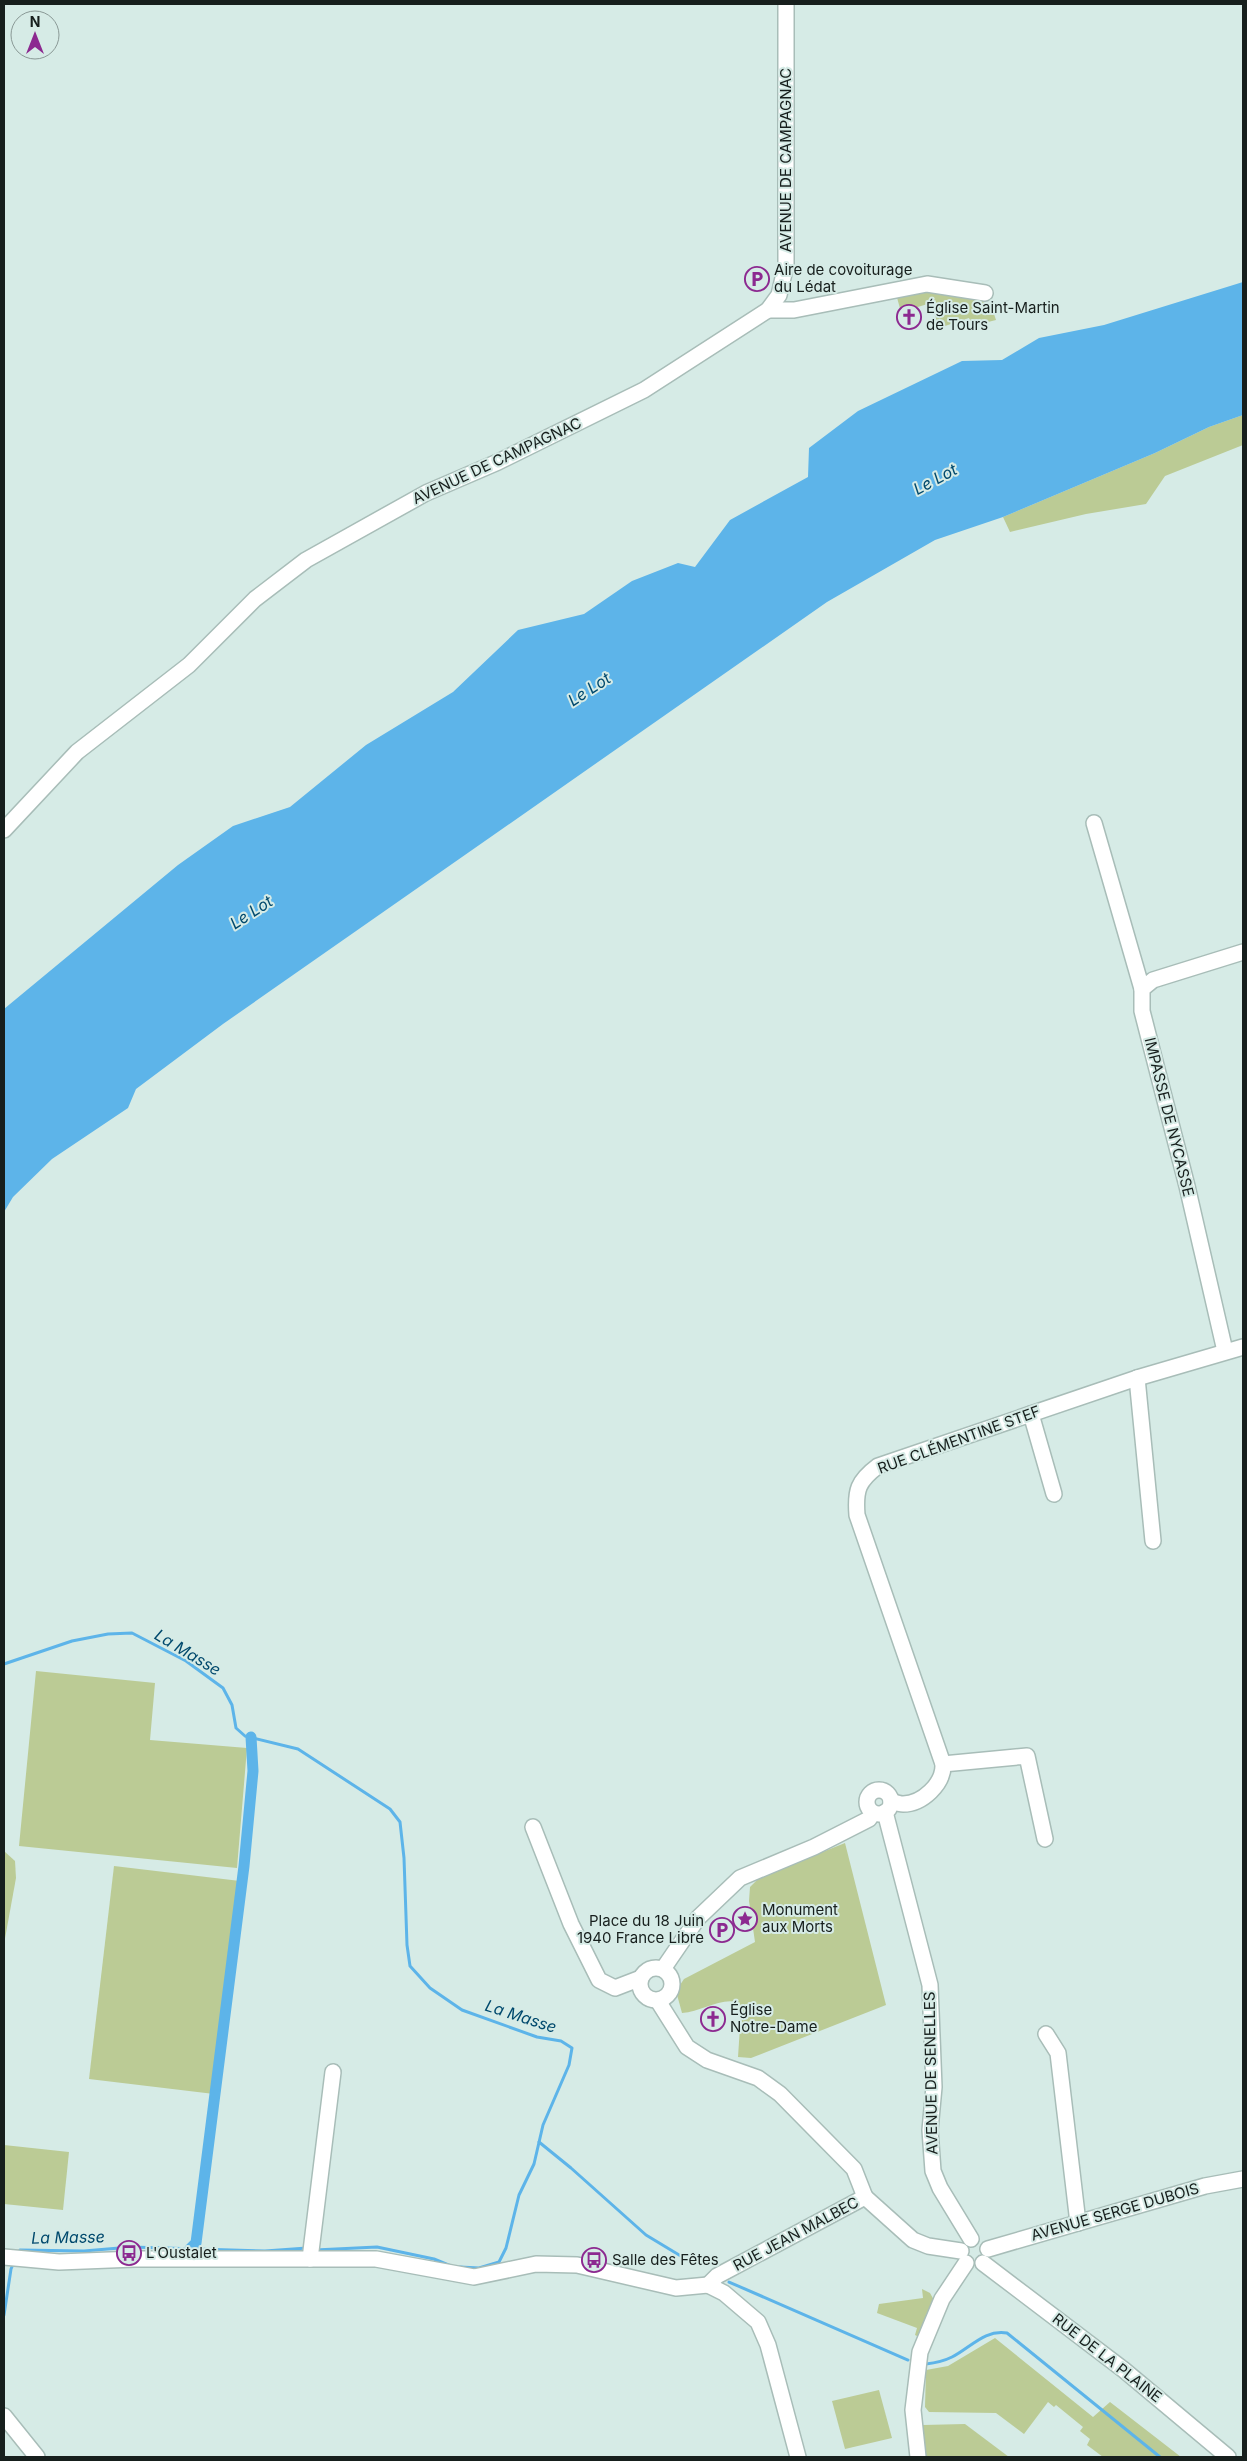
<svg xmlns="http://www.w3.org/2000/svg" width="1247" height="2461" font-family="Inter,sans-serif">
<style>
.green{fill:#bbcb95}
.water{fill:#5db4e9}
.lines{fill:none;stroke-linecap:round;stroke-linejoin:round}
.stream{stroke:#5db4e9;stroke-width:3}
.canal{stroke:#5db4e9;stroke-width:11}
.minor-casing{stroke:#a8bdb8;stroke-width:18}
.minor{stroke:#fff;stroke-width:15}
.labels{text-anchor:middle;stroke-width:4;stroke-linejoin:round;paint-order:stroke}
.street-label{font-size:15px;fill:#171f1d;stroke:#d6ebe6}
.poi-label{font-size:15px;fill:#171f1d;stroke:#d6ebe6;text-anchor:start}
.water-label{font-size:16px;font-style:italic;fill:#00496d;stroke:#d6ebe6}
</style>
<rect width="100%" height="100%" fill="#d6ebe6"/>
<g class="green">
<polygon points="929,287 984,301 986,307 991,305 996,320 972,326 969,318 939,328 931,303 901,312 896,294"/>
<polygon points="1243,415 1243,445 1165,476 1146,504 1086,514 1010,532 1003,517 1155,453 1209,427"/>
<polygon points="36,1671 155,1683 150,1740 247,1748 237,1868 19,1846"/>
<path d="M 845,1843 L 886,2005 L 751,2058 L 738,2057 L 741,2012 L 737,2002 C 719,1998 701,2012 682,2013 L 676,1991 L 684,1979 L 755,1942 L 749,1901 L 750,1887 L 760,1877 Z"/>
<polygon points="4,1851 15,1861 16,1878 4,1944"/>
<polygon points="114,1866 240,1881 214,2094 89,2079"/>
<polygon points="4,2145 69,2152 63,2210 4,2204"/>
<polygon points="922,2289 930,2293 935,2302 919,2337 915,2335 917,2328 877,2313 879,2304 923,2298"/>
<polygon points="995,2338 1093,2417 1110,2402 1181,2457 1103,2457 1087,2445 1090,2439 1080,2431 1083,2427 1056,2405 1054,2407 1048,2402 1024,2434 996,2413 929,2412 925,2407 926,2370 948,2366"/>
<polygon points="879,2390 892,2438 845,2449 832,2401"/>
<polygon points="965,2424 1009,2457 924,2457 923,2425"/>
</g>
<polygon class="water" points="1243,282 1243,415 1209,427 1155,453 1003,517 935,540 827,602 223,1024 136,1089 128,1108 52,1159 13,1197 4,1212 4,1009 178,865 233,826 290,807 366,745 453,692 518,630 584,614 632,581 678,563 695,567 730,520 808,477 809,448 858,411 962,361 1002,360 1039,338 1104,325"/>
<g class="lines">
<g class="stream">
<polyline points="4,1664 72,1641 108,1634 132,1633 186,1661 223,1688 232,1705 236,1728 245,1736 298,1749 390,1809 400,1822 404,1858 407,1945 410,1966 430,1988 462,2010 537,2037 561,2041 572,2048 569,2065 543,2125 534,2164 519,2195 506,2248 499,2262 479,2268 460,2267"/>
<polyline points="539,2142 571,2168 646,2235 694,2264"/>
<polyline points="315,2250 377,2247 434,2259 451,2266"/>
<polyline points="18,2254 20,2250 84,2251 131,2247 265,2251 307,2248"/>
<polyline points="729,2282 908,2360"/>
<polyline points="4,2315 11,2269 14,2262"/>
<path d="M 926,2364 C 935,2363 944,2361 952,2357 C 970,2348 985,2329 1007,2333 L 1160,2457"/>
</g>
<polyline class="canal" points="190,2249 196,2243 244,1866 253,1771 251,1737"/>
<defs>
<g id="minor">
<polyline points="768,310 794,310 927,284 985,293"/>
<polyline points="1094,823 1142,989"/>
<polyline points="4,830 77,752 189,665 255,599 306,560 426,493 498,462 644,390 768,310 779,295 786,265 786,4"/>
<polyline points="1225,1351 1187,1186 1142,1011 1142,989 1153,980 1243,952"/>
<polyline points="1137,1378 1153,1541"/>
<polyline points="1031,1414 1054,1494"/>
<polyline points="943,1764 1027,1756 1045,1839"/>
<circle cx="879" cy="1802" r="12"/>
<path d="M 891,1801 C 894,1802 899,1804 903,1804 C 922,1804 944,1784 943,1764 L 857,1515 C 855,1490 858,1481 878,1466 L 1137,1378 L 1243,1347"/>
<polyline points="885,1812 930,1985 934,2087 930,2130 933,2171 940,2188 971,2239"/>
<polyline points="533,1827 571,1924 599,1980 615,1988 641,1978"/>
<circle cx="656" cy="1984" r="16"/>
<polyline points="663,1969 698,1918 740,1878 814,1847 869,1819 873,1813"/>
<polyline points="658,2001 687,2047 707,2060 758,2078 780,2094 854,2169 865,2197"/>
<polyline points="1046,2034 1058,2053 1078,2223"/>
<polyline points="865,2197 913,2240 928,2246 961,2251"/>
<polyline points="988,2249 1205,2186 1243,2179"/>
<polyline points="4,2257 59,2262 135,2259 376,2259 474,2277 536,2264 577,2265 676,2288 708,2285"/>
<polyline points="310,2259 333,2072"/>
<polyline points="983,2263 1124,2370 1228,2457"/>
<polyline points="708,2285 724,2293 758,2322 768,2345 798,2457"/>
<polyline points="708,2285 717,2276 865,2197"/>
<polyline points="4,2416 37,2457"/>
<polyline points="918,2457 913,2410 920,2352 942,2299 966,2263"/>
</g>
</defs>
<use href="#minor" class="minor-casing"/>
<use href="#minor" class="minor"/>
</g>
<defs>
<symbol id="parking-ring" viewBox="-11 -11 22 22"><circle r="9.5" fill="#d6ebe6" stroke="#8c2990" stroke-width="1.5"/><path d="M-3.5-5.5H1a3.5 3.5 0 0 1 0 7H-1V5.5H-3.5ZM-1-3.4V-.6H.8a1.4 1.4 0 0 0 0-2.8Z" fill="#8c2990"/></symbol>
<symbol id="church-ring" viewBox="-11 -11 22 22"><circle r="9.5" fill="#d6ebe6" stroke="#8c2990" stroke-width="1.5"/><path d="M-1.2-6h2.4v3.5h3.3v2.4h-3.3V6h-2.4V-.1h-3.3v-2.4h3.3Z" fill="#8c2990"/></symbol>
<symbol id="sight-ring" viewBox="-11 -11 22 22"><circle r="9.5" fill="#d6ebe6" stroke="#8c2990" stroke-width="1.5"/><path d="M0-6L1.8-2.2L6-1.7L2.9 1.2L3.7 5.4L0 3.3L-3.7 5.4L-2.9 1.2L-6-1.7L-1.8-2.2Z" fill="#8c2990"/></symbol>
<symbol id="bus-ring" viewBox="-11 -11 22 22"><circle r="9.5" fill="#d6ebe6" stroke="#8c2990" stroke-width="1.5"/><path d="M-5-6H5V4H4V6H2V4H-2V6H-4V4H-5ZM-3.5-4V0h7V-4ZM-3.5 1.2v1.5H-2V1.2ZM2 1.2v1.5H3.5V1.2Z" fill="#8c2990"/></symbol>
</defs>
<g fill-rule="evenodd">
<use href="#parking-ring" x="743" y="265" width="28" height="28"/>
<use href="#church-ring" x="895" y="303" width="28" height="28"/>
<use href="#sight-ring" x="731" y="1905" width="28" height="28"/>
<use href="#parking-ring" x="708" y="1916" width="28" height="28"/>
<use href="#church-ring" x="699" y="2005" width="28" height="28"/>
<use href="#bus-ring" x="115" y="2239" width="28" height="28"/>
<use href="#bus-ring" x="580" y="2246" width="28" height="28"/>
</g>
<g class="labels">
<g class="street-label">
<text transform="translate(786 160) rotate(-90)" y="5">AVENUE DE CAMPAGNAC</text>
<text transform="translate(497 461) rotate(-25)" y="5">AVENUE DE CAMPAGNAC</text>
<text transform="translate(1169 1117) rotate(76)" y="5">IMPASSE DE NYCASSE</text>
<text transform="translate(959 1440) rotate(-20)" y="5">RUE CLÉMENTINE STEF</text>
<text transform="translate(931 2073) rotate(-91)" y="5">AVENUE DE SENELLES</text>
<text transform="translate(1115 2212) rotate(-16)" y="5">AVENUE SERGE DUBOIS</text>
<text transform="translate(796 2234) rotate(-28)" y="5">RUE JEAN MALBEC</text>
<text transform="translate(1107 2358) rotate(38)" y="5">RUE DE LA PLAINE</text>
</g>
<g class="poi-label">
<text x="774" y="275">Aire de covoiturage<tspan x="774" dy="17">du Lédat</tspan></text>
<text x="926" y="313">Église Saint-Martin<tspan x="926" dy="17">de Tours</tspan></text>
<text x="762" y="1915">Monument<tspan x="762" dy="17">aux Morts</tspan></text>
<text x="704" y="1926" text-anchor="end">Place du 18 Juin<tspan x="704" dy="17">1940 France Libre</tspan></text>
<text x="730" y="2015">Église<tspan x="730" dy="17">Notre-Dame</tspan></text>
<text x="146" y="2258">L'Oustalet</text>
<text x="612" y="2265">Salle des Fêtes</text>
</g>
<g class="water-label">
<text transform="translate(935 479) rotate(-28)" y="6">Le Lot</text>
<text transform="translate(589 689) rotate(-33)" y="6">Le Lot</text>
<text transform="translate(251 912) rotate(-33)" y="6">Le Lot</text>
<text transform="translate(188 1652) rotate(31)" y="6">La Masse</text>
<text transform="translate(521 2016) rotate(18)" y="6">La Masse</text>
<text transform="translate(68 2237) rotate(-1)" y="6">La Masse</text>
</g>
</g>
<rect width="1247" height="2461" fill="none" stroke="#171f1d" stroke-width="10"/>
<g transform="translate(35 35)"><circle r="24" fill="#d6ebe6" stroke="#8a9996"/>
<path d="M0-4L9 19L0 12L-9 19Z" fill="#8c2990"/>
<text y="-8" font-size="14" font-weight="bold" text-anchor="middle" fill="#171f1d">N</text>
</g>
</svg>
